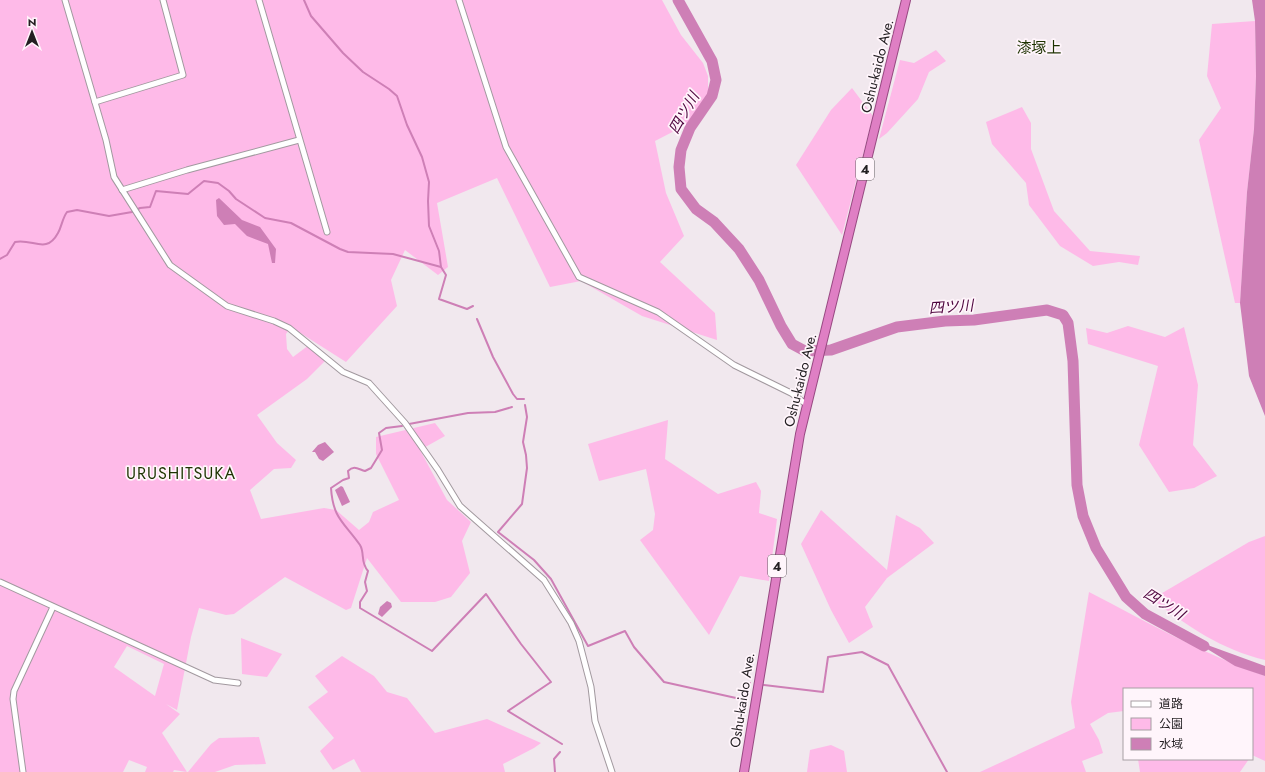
<svg xmlns="http://www.w3.org/2000/svg" width="1265" height="772" font-family="Jost,'Noto Sans JP',sans-serif">
<style>
.green{fill:#febae8;fill-rule:evenodd}
.water{fill:#ce7fb6}
.lines{fill:none;stroke-linecap:round;stroke-linejoin:round}
.stream{stroke:#ce7fb6;stroke-width:2}
.river{stroke:#ce7fb6;stroke-width:11}
.minor-casing{stroke:#a2999f;stroke-width:7}
.trunk-casing{stroke:#984982;stroke-width:10}
.minor{stroke:#fff;stroke-width:5}
.trunk{stroke:#df7fc4;stroke-width:8}
.labels{text-anchor:middle;stroke-width:3.5;stroke-linejoin:round;paint-order:stroke}
.shield{fill:#fff5fb;stroke:#655f63;stroke-width:1}
.shield-label{font-size:13px;font-weight:bold;fill:#231f22}
.street-label{font-size:14px;fill:#231f22;stroke:#fff5fb}
.neighbourhood-label{font-size:15px;fill:#1d3200;stroke:#fff5fb}
.water-label{font-size:15px;font-style:italic;fill:#4f063f;stroke:#fff5fb}
.quarter-label{font-size:16px;letter-spacing:1px;fill:#1d3200;stroke:#fff5fb}
</style>
<rect width="100%" height="100%" fill="#f1e8ee"/>
<g class="green">
<path d="M 0,0 L 662,0 L 681,35 L 703,63 L 708,76 L 708,94 L 686,125 L 655,141 L 666,193 L 684,236 L 660,262 L 715,313 L 717,340 L 642,316 L 581,281 L 550,287 L 497,178 L 437,203 L 448,267 L 438,275 L 405,250 L 391,280 L 397,306 L 346,362 L 291,327 L 286,334 L 287,349 L 293,357 L 309,345 L 326,360 L 307,379 L 257,415 L 277,443 L 296,460 L 291,468 L 274,469 L 250,490 L 261,519 L 324,508 L 336,510 L 359,530 L 369,522 L 373,512 L 399,500 L 376,454 L 376,437 L 435,423 L 445,436 L 420,450 L 447,500 L 471,522 L 462,541 L 470,573 L 451,597 L 435,602 L 401,602 L 367,558 L 351,608 L 346,610 L 285,577 L 234,614 L 226,615 L 199,608 L 191,637 L 177,710 L 166,704 L 180,714 L 162,733 L 187,772 L 174,770 L 173,772 L 145,772 L 147,767 L 129,760 L 123,772 L 0,772 ZM 127,646 L 164,664 L 155,696 L 114,667 Z"/>
<polygon points="1255,21 1256,76 1254,129 1247,192 1240,303 1235,303 1199,140 1221,108 1207,76 1212,24"/>
<polygon points="936,50 946,61 929,72 918,99 887,133 879,139 900,60 914,63"/>
<polygon points="852,88 873,116 842,235 796,165 831,110"/>
<polygon points="1022,107 1031,123 1031,149 1054,211 1090,251 1140,256 1138,265 1119,262 1093,266 1060,246 1029,205 1026,183 992,144 986,122"/>
<polygon points="1128,326 1165,337 1184,327 1198,385 1193,445 1217,476 1194,488 1169,492 1139,445 1158,366 1088,344 1086,328 1107,333"/>
<polygon points="668,420 665,459 718,494 756,482 761,491 759,513 777,519 769,581 740,576 709,635 640,540 653,530 655,514 646,469 599,481 588,444"/>
<polygon points="821,510 887,570 896,515 920,528 934,543 887,578 865,607 873,627 849,643 831,610 801,544"/>
<path d="M 1265,536 L 1265,660 C 1222,650 1187,626 1152,599 L 1249,542 Z"/>
<path d="M 1089,592 C 1147,622 1203,654 1265,676 L 1265,761 L 1252,755 L 1252,689 L 1124,689 L 1124,711 L 1108,713 L 1090,724 L 1099,740 L 1103,753 L 1082,761 L 1086,772 L 980,772 L 1075,728 L 1071,702 Z"/>
<polygon points="241,638 282,654 267,677 242,674"/>
<polygon points="342,656 374,676 387,692 407,698 435,733 487,719 541,743 534,748 503,764 505,772 361,772 354,759 333,770 320,751 334,738 308,707 328,692 315,676"/>
<polygon points="259,737 266,764 235,765 215,772 188,772 211,744 219,738"/>
<polygon points="831,745 844,751 847,772 807,772 810,750"/>
<polygon points="1138,759 1249,759 1240,772 1140,772"/>
</g>
<g class="water">
<polygon points="1252,0 1265,0 1265,416 1249,376 1240,303 1247,192 1254,129 1256,76 1255,21"/>
<polygon points="219,198 242,220 260,227 276,249 275,263 272,263 268,244 247,236 235,224 224,225 217,216 216,200"/>
<polygon points="325,442 334,452 323,461 319,459 315,452 312,452 318,445"/>
<polygon points="341,486 343,487 350,502 342,506 335,490"/>
<polygon points="387,601 391,603 392,607 382,617 378,614 380,607"/>
<polygon points="1191,639 1265,666 1265,676 1235,666"/>
</g>
<g class="lines">
<g class="stream">
<polyline points="304,0 311,16 343,53 363,72 389,89 397,96 407,125 422,157 429,182 428,201 429,226 439,251 441,267"/>
<path d="M 0,259 L 7,255 L 15,242 C 33,238 46,255 58,233 C 62,226 62,219 67,212 L 77,210 L 109,216 L 132,212 L 140,208 L 150,207 L 156,191 L 188,194 L 204,181 L 218,183 L 229,191 L 236,199 L 265,218 L 291,223 L 340,249 L 348,252 L 393,254 L 441,267 L 446,275 L 439,299 L 467,309 L 473,306"/>
<polyline points="477,319 493,357 513,394 517,399 524,399"/>
<polyline points="525,405 527,417 523,442 526,455 527,468 522,504 498,532 534,560 551,579 588,646 625,631 634,647 664,682 745,700 750,683"/>
<polyline points="409,424 468,413 495,412 512,407"/>
<path d="M 402,426 L 386,428 L 379,433 L 382,450 L 371,468 L 365,471 C 358,469 354,465 348,471 L 349,478 L 343,480 L 331,488 C 333,519 344,522 360,545 C 365,553 360,562 368,571 L 365,582 L 367,591 L 360,602 L 360,608 L 432,651 L 486,594 L 521,644 L 551,682 L 508,711 L 562,744"/>
<polyline points="764,685 823,692 828,657 862,652 888,665 947,772"/>
<polyline points="555,772 554,759 560,752"/>
</g>
<polyline class="river" points="678,0 712,61 716,80 712,96 690,128 681,150 679,167 681,189 696,209 714,222 739,249 759,280 781,326 792,344 805,351 831,350 897,327 945,321 974,320 1047,310 1063,315 1068,323 1073,361 1077,485 1083,516 1096,548 1126,597 1145,614 1204,646"/>
<defs>
<g id="minor">
<polyline points="65,0 106,140 114,177 170,265 227,306 274,321 289,328 343,372 369,383 405,423 438,470 460,506 544,580 571,623 579,641 591,687 595,721 612,772"/>
<polyline points="259,0 327,232"/>
<polyline points="459,0 506,147 579,277 658,312 734,365 791,393 806,404"/>
<polyline points="95,102 183,75 163,0"/>
<polyline points="122,190 187,170 299,140"/>
<polyline points="0,582 214,680 238,683"/>
<polyline points="23,772 13,699 14,691 53,607"/>
</g>
<polyline id="trunk" points="744,772 800,434 906,0"/>
</defs>
<use href="#minor" class="minor-casing"/>
<use href="#trunk" class="trunk-casing"/>
<use href="#minor" class="minor"/>
<use href="#trunk" class="trunk"/>
</g>
<g class="labels">
<g class="shield">
<rect x="856" y="158" width="18" height="22" rx="3"/>
<rect x="768" y="555" width="18" height="22" rx="3"/>
</g>
<g class="shield-label">
<text x="865" y="174">4</text>
<text x="777" y="571">4</text>
</g>
<g class="street-label">
<text transform="translate(877 66) rotate(-76)" y="5">Oshu-kaido Ave.</text>
<text transform="translate(800 380) rotate(-76)" y="5">Oshu-kaido Ave.</text>
<text transform="translate(742 700) rotate(-81)" y="5">Oshu-kaido Ave.</text>
</g>
<g class="neighbourhood-label">
<text x="1039" y="53">漆塚上</text>
</g>
<g class="water-label">
<text transform="translate(684 113) rotate(-60)" y="5">四ツ川</text>
<text transform="translate(951 307) rotate(-4)" y="5">四ツ川</text>
<text transform="translate(1164 604) rotate(32)" y="5">四ツ川</text>
</g>
<g class="quarter-label">
<text x="181" y="479">URUSHITSUKA</text>
</g>
</g>
<rect x="1123" y="688" width="130" height="72" fill="#fff5fb" stroke="#a79fa4"/>
<rect x="1131" y="701" width="20" height="6" fill="#ffffff" stroke="#a79fa4"/>
<text x="1159" y="708" font-size="12" fill="#231f22">道路</text>
<rect x="1131" y="718" width="20" height="12" fill="#febae8" stroke="#a79fa4"/>
<text x="1159" y="728" font-size="12" fill="#231f22">公園</text>
<rect x="1131" y="738" width="20" height="12" fill="#ce7fb6" stroke="#a79fa4"/>
<text x="1159" y="748" font-size="12" fill="#231f22">水域</text>
<g transform="translate(32 32)" stroke="#fff5fb" stroke-width="3" paint-order="stroke">
<path d="M0-3L7 15L0 10L-7 15Z" fill="#231f22"/>
<text y="-6" font-size="11" font-weight="bold" text-anchor="middle" fill="#231f22">N</text>
</g>
</svg>
